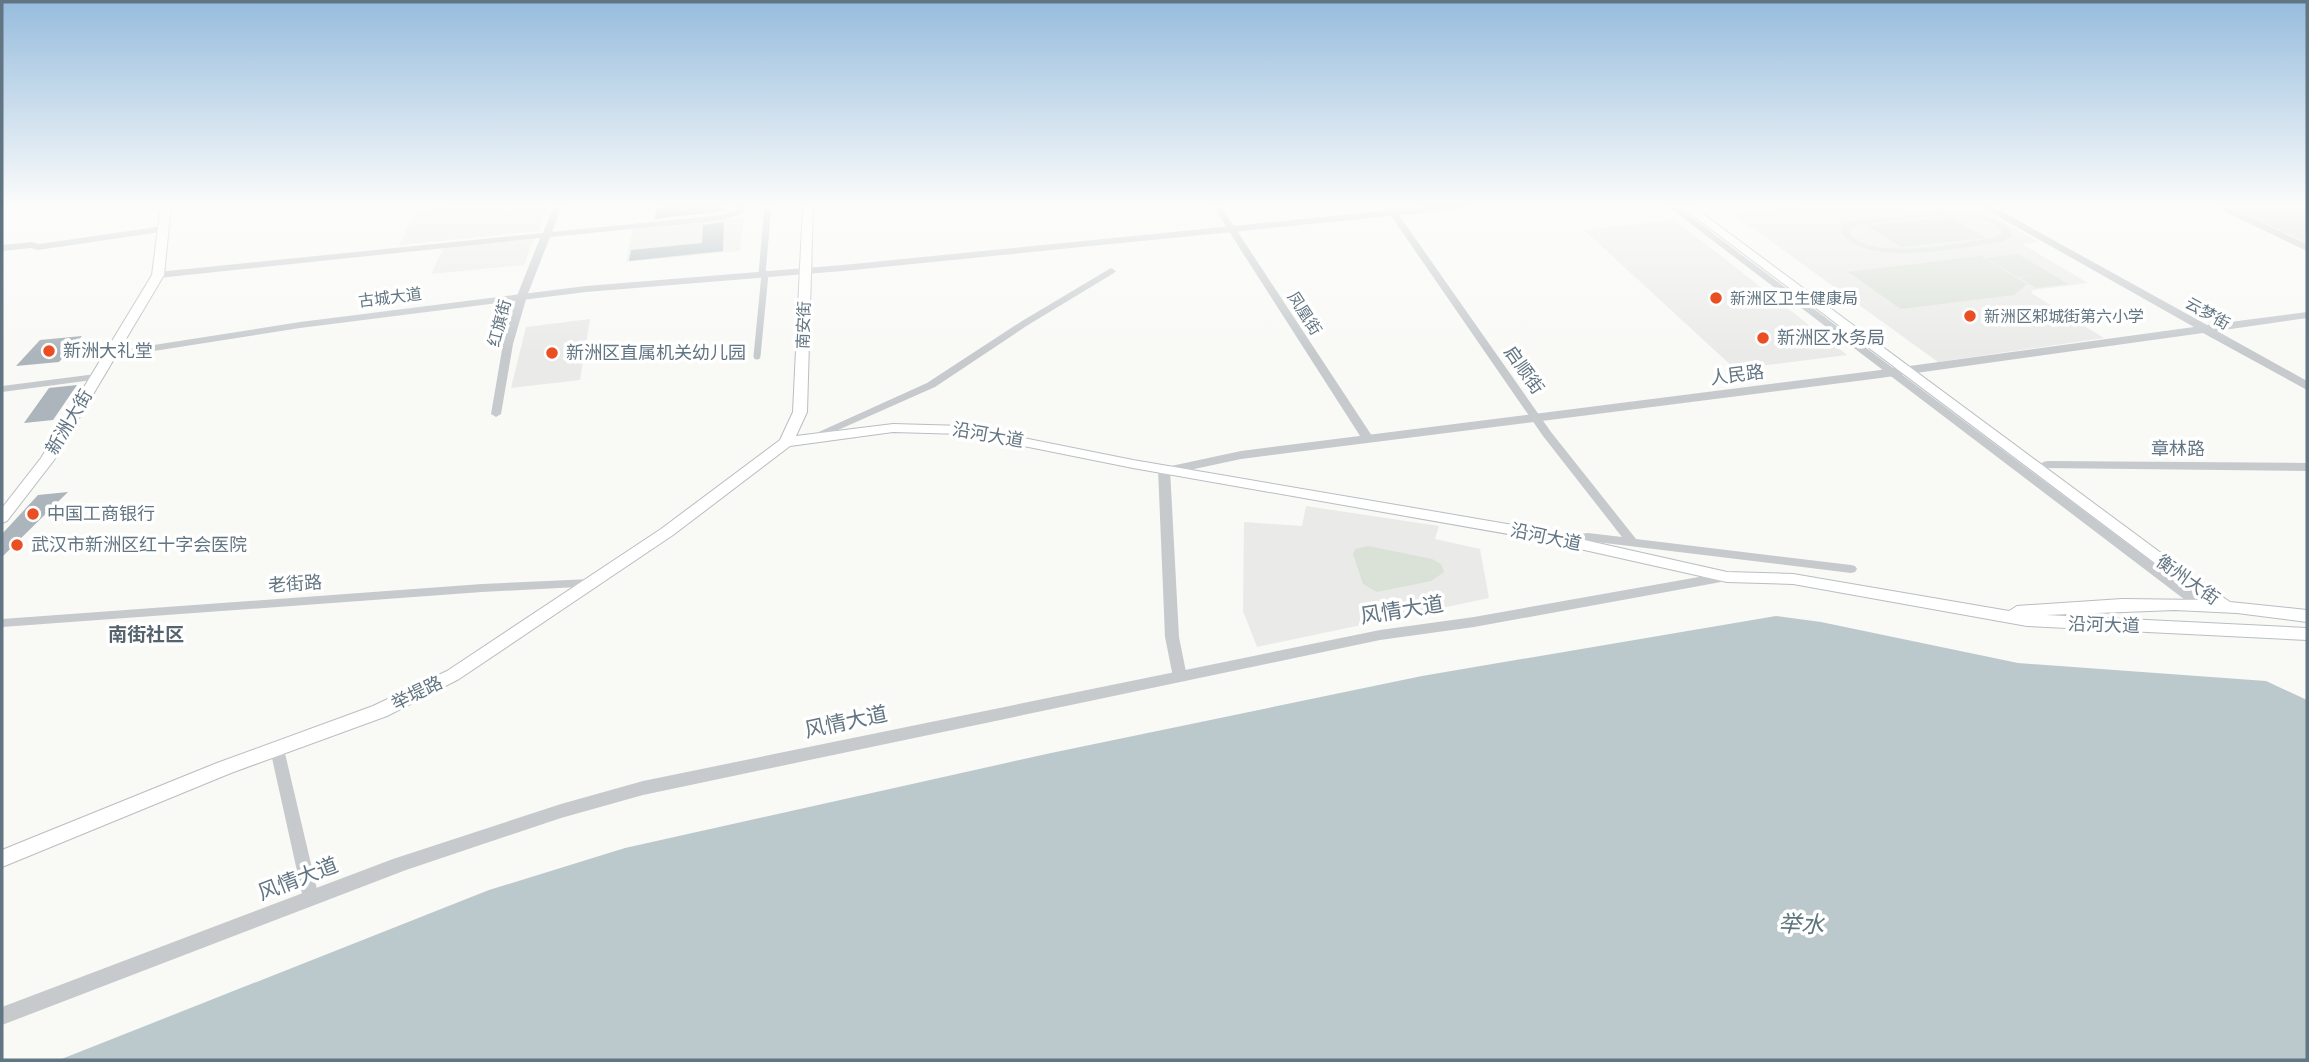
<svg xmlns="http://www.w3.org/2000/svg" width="2309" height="1062" font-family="'Fira Sans','Noto Sans SC',sans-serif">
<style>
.built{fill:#eaeae9}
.green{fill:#dae1d7;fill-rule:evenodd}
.water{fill:#bcc9cc}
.building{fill:#acb5bb}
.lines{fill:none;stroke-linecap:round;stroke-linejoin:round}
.secondary-casing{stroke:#b8bec2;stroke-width:2}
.pedestrian{stroke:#c6cacd;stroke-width:7}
.minor{fill:#c6cacd;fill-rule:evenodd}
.tertiary{fill:#c6cacd;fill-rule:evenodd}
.secondary{fill:#fff;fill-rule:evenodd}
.poi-dot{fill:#ea4f24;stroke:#fff;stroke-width:2.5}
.labels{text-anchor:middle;stroke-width:7;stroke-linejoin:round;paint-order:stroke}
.far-street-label{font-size:16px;fill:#627582;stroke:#fff}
.far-poi-label{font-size:16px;fill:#627582;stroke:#fff;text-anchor:start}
.poi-label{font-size:18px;fill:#627582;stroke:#fff;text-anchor:start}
.street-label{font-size:18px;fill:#627582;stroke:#fff}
.neighbourhood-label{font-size:19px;font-weight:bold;fill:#55636d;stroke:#fff}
.near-street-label{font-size:21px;fill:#627582;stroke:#fff}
.near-water-label{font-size:23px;font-style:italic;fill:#5e757c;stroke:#fff}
</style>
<rect width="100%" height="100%" fill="#f9f9f6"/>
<g class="built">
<polygon points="449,205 548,205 539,231 399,245 416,211"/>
<polygon points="1813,205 1974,205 2039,242 2022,244 2088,283 2033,290 2031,293 2104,338 1938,362 1732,213"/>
<polygon points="744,218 740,251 626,262 633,228"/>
<polygon points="1675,220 1748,277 1847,355 1735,369 1584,230"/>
<polygon points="534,239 524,265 431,274 444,247"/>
<polygon points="590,319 580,380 511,388 526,327"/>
<polygon points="1306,506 1439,526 1435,539 1480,549 1489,598 1257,647 1243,611 1244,522 1302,526"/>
</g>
<g class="green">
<polygon points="2225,205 2307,205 2307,243"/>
<path d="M 1955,211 L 1990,218 L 2010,229 L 2012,237 L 2001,242 C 1962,247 1867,269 1840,232 L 1842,225 L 1853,221 ZM 1958,214 L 1986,220 L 2001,228 L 2002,234 L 1994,238 C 1964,242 1865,264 1849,231 L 1859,225 Z"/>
<polygon points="1950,217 1986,238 1902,247 1867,226"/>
<polygon points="2018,254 2068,284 2036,288 2020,278 2036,275 2018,277 1986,258"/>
<polygon points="1981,256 2027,284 2014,295 1901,309 1848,272"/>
<polygon points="1368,546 1432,559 1441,564 1444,572 1431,581 1377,592 1363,584 1353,554 1355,549"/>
</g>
<polygon class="water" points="1776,616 1821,622 2018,663 2266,681 2307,700 2307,1060 59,1060 489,890 625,848 1051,753 1422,676"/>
<g class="building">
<polygon points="658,205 725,205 725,211 654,219"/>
<polygon points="724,222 723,251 629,261 631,250 702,243 703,225"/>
<polygon points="82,336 59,362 16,366 40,340"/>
<polygon points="77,385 53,420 24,423 49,388"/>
<polygon points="68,492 12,547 2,557 2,534 38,495"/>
</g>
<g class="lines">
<defs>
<g id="secondary">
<polygon points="161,205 171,205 164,275 54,460 7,521 2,523 2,508 41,458 152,275"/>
<polygon points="803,205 813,205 807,412 796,436 893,424 963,426 1133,460 1531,528 1727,572 1793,574 2009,611 2017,606 2122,599 2204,600 1679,205 1691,205 2188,573 2230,602 2307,610 2307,622 2237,613 2175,610 2046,615 2307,628 2307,640 2027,626 1793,584 1727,582 1531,538 1133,468 963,434 893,432 790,446 673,535 459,679 387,716 231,773 2,867 2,850 217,763 373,706 447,671 661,529 780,440 793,412"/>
</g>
</defs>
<use href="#secondary" class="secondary-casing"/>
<g class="pedestrian">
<polyline points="762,274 768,205"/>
<polyline points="757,356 765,274"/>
</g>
<g class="minor">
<polygon points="554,205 562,205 552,232 722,215 735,210 737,205 745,205 741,214 723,220 550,237 527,296 513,344 501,414 496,417 491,414 503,344 517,296 540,238 158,278 153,275 158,272 543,233"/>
<polygon points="1212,205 1220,205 1374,439 1372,441 1364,441 1362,439"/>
<polygon points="1666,205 1675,205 2207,603 2209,606 2207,609 2197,609"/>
<polygon points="1390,211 1396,211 1551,432 1636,539 1851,565 1855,566 1857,569 1855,572 1851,573 1588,541 1557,543 1555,540 1557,537 1588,533 1622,537 1543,436 1389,213"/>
<polygon points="164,226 167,227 167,231 38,250 31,248 2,251 2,245 32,242 39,244"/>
<polygon points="1111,268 1116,271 1114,273 1028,325 935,387 811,442 803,442 801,440 927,383 1022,321"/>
<polygon points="96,374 101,377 100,379 2,392 2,386"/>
<polygon points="1164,466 1170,469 1179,637 1187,677 1185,681 1175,681 1173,677 1165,637 1158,469"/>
<polygon points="591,579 597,583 596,586 482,592 2,627 2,619 482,584"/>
<polygon points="277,743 282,745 284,749 319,898 317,903 311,905 305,903 303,898 270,749 272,745"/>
</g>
<g class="tertiary">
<polygon points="1442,205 1475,205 1470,208 843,271 586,292 300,328 109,358 103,355 109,352 300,322 586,286 843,265"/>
<polygon points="1978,205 1990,205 2207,325 2307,312 2307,318 2217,331 2307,381 2307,390 2203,333 1873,379 1241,459 1171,474 1164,470 1171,466 1241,451 1873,371 2194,327"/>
<polygon points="2211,205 2224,205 2307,244 2307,251"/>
<polygon points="2048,461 2307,463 2307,471 2043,468 2041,465 2043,462"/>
<polygon points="1727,572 1734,577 1732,580 1474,627 1380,640 643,795 561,818 406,870 2,1025 2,1007 393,859 561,804 643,781 1380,630 1474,617"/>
</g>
<use href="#secondary" class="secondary"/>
</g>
<linearGradient id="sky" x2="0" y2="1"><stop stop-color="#96bcdd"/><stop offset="0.58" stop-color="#fcfcfb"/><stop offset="1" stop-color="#fcfcfb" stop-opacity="0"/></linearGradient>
<rect width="2309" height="354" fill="url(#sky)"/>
<g class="poi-dot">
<circle cx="1716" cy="298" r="7"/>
<circle cx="1970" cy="316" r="7"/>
<circle cx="1763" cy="338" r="7"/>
<circle cx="49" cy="351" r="7"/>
<circle cx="552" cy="353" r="7"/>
<circle cx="33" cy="514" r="7"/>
<circle cx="17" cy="545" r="7"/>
</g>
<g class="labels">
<g class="far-street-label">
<text transform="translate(390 297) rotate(-7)" y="6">古城大道</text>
<text transform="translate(1305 313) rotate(57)" y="6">凤凰街</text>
<text transform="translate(2208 313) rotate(29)" y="6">云梦街</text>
<text transform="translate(499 323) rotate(-75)" y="6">红旗街</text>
<text transform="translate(803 325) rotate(-88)" y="6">南安街</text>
</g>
<g class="far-poi-label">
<text x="1730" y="304">新洲区卫生健康局</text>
<text x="1984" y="322">新洲区邾城街第六小学</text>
</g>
<g class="poi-label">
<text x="1777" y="344">新洲区水务局</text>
<text x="63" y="357">新洲大礼堂</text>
<text x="566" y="359">新洲区直属机关幼儿园</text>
<text x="47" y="520">中国工商银行</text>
<text x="31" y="551">武汉市新洲区红十字会医院</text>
</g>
<g class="street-label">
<text transform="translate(1524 370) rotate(55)" y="6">启顺街</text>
<text transform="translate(1737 375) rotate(-7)" y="6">人民路</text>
<text transform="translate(69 422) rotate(-59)" y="6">新洲大街</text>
<text transform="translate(988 435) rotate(10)" y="6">沿河大道</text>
<text x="2178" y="455">章林路</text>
<text transform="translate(1546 537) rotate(12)" y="6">沿河大道</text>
<text transform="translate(2188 580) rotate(35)" y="6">衡州大街</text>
<text transform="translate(295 584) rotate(-4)" y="6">老街路</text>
<text transform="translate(2104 625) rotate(2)" y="6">沿河大道</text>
<text transform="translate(417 693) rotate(-26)" y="6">举堤路</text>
</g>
<g class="neighbourhood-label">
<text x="146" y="641">南街社区</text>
</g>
<g class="near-street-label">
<text transform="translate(1402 610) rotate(-9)" y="7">风情大道</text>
<text transform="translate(846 722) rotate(-12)" y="7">风情大道</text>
<text transform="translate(298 879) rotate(-21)" y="7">风情大道</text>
</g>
<g class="near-water-label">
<text transform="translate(1801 924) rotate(2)" y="8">举水</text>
</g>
</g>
<rect width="2309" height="1062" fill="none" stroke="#627582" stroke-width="7"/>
</svg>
